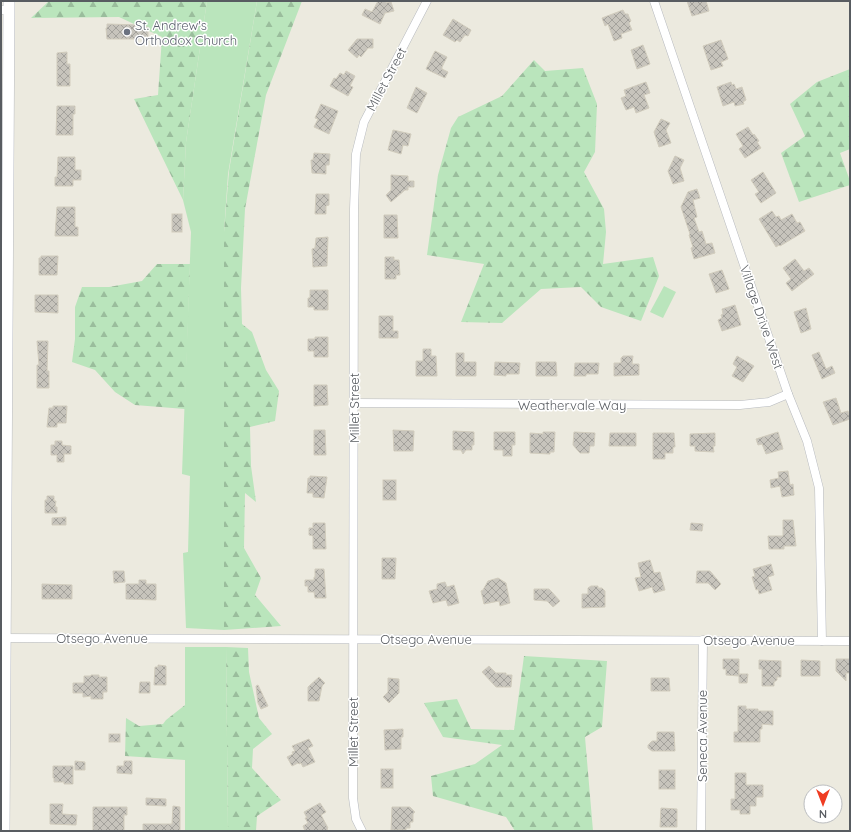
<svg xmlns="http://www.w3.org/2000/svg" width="851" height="832" font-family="Quicksand,sans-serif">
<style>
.green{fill:#bae5bc}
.forest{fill:url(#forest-firs)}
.building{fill:url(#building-cross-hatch);stroke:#d1ccbd}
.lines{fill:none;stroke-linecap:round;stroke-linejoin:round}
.street-casing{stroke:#b7babf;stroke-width:9}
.secondary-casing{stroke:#b8bbc2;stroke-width:12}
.street{stroke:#fff;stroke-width:8}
.secondary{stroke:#fff;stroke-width:11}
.worship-dot{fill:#6b7280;stroke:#fff;stroke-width:1.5}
.labels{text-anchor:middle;stroke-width:3;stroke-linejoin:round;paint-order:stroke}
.worship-label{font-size:13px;fill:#5b616d;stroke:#fff;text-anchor:start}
.street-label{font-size:13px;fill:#585c61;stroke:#fff}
</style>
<defs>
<pattern id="forest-firs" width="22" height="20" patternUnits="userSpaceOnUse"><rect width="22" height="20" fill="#bae5bc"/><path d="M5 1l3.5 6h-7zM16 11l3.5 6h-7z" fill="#9abd9c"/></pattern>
<pattern id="building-cross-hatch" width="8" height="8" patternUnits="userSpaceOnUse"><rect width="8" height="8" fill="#c7c4bc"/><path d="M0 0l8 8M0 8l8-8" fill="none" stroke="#a4a29c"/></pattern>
</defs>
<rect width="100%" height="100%" fill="#eceadf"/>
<g class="green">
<polygon points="207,1 257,1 228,174 224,232 224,630 186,628 183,553 188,552 190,476 182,474 191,232 183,200 186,142"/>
<polygon points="664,286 676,292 663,318 650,312"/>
<polygon points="185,647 226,647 228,831 185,831"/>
</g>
<g class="forest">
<polygon points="49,1 207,1 186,142 183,200 134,99 158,95 162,37 119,17 31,18"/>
<polygon points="257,1 302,1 266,95 245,209 241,288 242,324 252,332 266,370 279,391 275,421 250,427 251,466 256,502 245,493 244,548 261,578 255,595 281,626 224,630 224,232 229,171"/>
<polygon points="534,60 545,71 583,68 597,104 595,152 584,172 604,209 606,232 603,264 653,257 659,276 641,321 601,307 581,287 541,289 502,323 461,322 484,264 427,255 438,175 451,128 458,117 502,96"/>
<polygon points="850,69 850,149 840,153 850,181 850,185 799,202 781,153 805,136 790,104 817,82"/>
<polygon points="157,264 190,264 185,409 135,405 115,392 95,370 72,362 75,339 75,307 82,287 109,287 142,281"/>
<polygon points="226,647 248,648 249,672 259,718 272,734 253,749 252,768 281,800 257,816 256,831 228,831"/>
<polygon points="524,656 607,661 602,727 585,737 593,831 515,831 506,817 433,796 431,776 475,764 502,745 443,737 424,703 457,699 471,729 514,730"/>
<polygon points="185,705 185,760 125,756 126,718 139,726 163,724 166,720"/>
</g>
<g class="building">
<polygon points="378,1 386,1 386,3 391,2 394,11 385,13 380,24 362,15 365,9 372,12"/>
<polygon points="687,1 706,1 709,11 692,16"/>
<polygon points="623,10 625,14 628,14 629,17 631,21 629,23 632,30 621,34 622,38 614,41 608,24 605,26 602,18"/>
<polygon points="453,19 471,30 468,36 465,35 460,42 457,40 455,42 443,35"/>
<polygon points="107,24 139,25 139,27 148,27 148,37 139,37 139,39 107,39 106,28 107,28"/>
<polygon points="357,39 373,39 373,48 368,48 361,57 359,55 357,58 348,50"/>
<polygon points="721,40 728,59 721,62 723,66 711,70 703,46"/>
<polygon points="643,45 650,64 637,69 631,50"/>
<polygon points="435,51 447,57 442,67 442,69 448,72 445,78 426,69"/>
<polygon points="67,52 67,64 70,64 70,86 57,86 57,53"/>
<polygon points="346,71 355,76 350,86 353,87 348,96 330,86 334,78 336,79 340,73 344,75"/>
<polygon points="646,82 650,93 644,95 649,108 636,113 634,107 626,110 621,98 626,96 624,90"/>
<polygon points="731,82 732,85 734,84 736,89 742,87 746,100 743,102 744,104 735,106 734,102 723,106 717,87"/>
<polygon points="416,87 427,93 417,113 407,108"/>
<polygon points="321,104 338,111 329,134 314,127 318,119 315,118"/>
<polygon points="57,106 75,106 75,114 73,114 73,135 56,135"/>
<polygon points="661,119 670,123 666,130 671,143 659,147 654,132"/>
<polygon points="748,127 753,135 754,134 759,141 757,142 761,148 745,158 739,149 743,146 736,134"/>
<polygon points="393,130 411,134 408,146 403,145 401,154 388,150"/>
<polygon points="314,153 330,154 329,165 326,165 326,174 312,173 311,160 313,160"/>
<polygon points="675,156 684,160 680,168 684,181 673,184 668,171"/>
<polygon points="58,157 75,157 75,170 81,170 81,180 73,180 73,186 55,186 55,177 57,177"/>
<polygon points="763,172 776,193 761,203 755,194 759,192 751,180"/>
<polygon points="391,175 408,176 408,181 414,181 414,187 408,187 408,190 405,190 391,202 386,195 391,190"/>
<polygon points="697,189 700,198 693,200 697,217 694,218 699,232 702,231 706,244 712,243 715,253 694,259 691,248 693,247 689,235 690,234 681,207 688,192"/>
<polygon points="316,194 329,194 329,205 326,206 326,214 315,214"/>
<polygon points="57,207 75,207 75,227 78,227 78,236 55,236"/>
<polygon points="772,211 776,217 779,216 781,220 792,214 797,223 800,222 805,231 780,246 779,245 776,247 759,219"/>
<rect x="172" y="214" width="10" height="18"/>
<polygon points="384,215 397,215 398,238 384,238"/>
<polygon points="328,237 327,266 313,267 312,249 315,248 316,238"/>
<polygon points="41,256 58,256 57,275 39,275 39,258 41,258"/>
<polygon points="385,257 394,257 394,260 399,260 400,275 396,275 396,279 385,279"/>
<polygon points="795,259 804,271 809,268 814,274 792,291 786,283 791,279 783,268"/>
<polygon points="722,270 729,289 716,293 709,274"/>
<polygon points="310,290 328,290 328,310 314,310 314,307 308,307 308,298 310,298"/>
<polygon points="35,295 58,295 58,313 35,312"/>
<polygon points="735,305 741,325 722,331 718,320 722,318 721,315 723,314 722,309"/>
<polygon points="806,308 811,329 801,333 794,312"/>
<polygon points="379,316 393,316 393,331 398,331 398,338 379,338"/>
<polygon points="315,337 328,337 328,357 314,357 314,351 308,351 308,339 315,339"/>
<polygon points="37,341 48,341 47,371 49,371 49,388 37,388 37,365 39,365"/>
<polygon points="423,349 431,349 431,356 436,356 437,376 416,376 416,361 423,361"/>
<polygon points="819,352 826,369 832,366 835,373 822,379 812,355"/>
<polygon points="456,353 464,353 464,362 476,362 476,376 456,376"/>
<polygon points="623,356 633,356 632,364 639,364 639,375 614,376 614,363 621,363 621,358"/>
<polygon points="737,356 754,366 743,382 732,376 737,367 733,364"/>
<polygon points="495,362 520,363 519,374 506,374 506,376 494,375"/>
<polygon points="536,362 556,362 557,376 536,376"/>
<polygon points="575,363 599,363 598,374 586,374 586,376 574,376"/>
<polygon points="314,385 327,385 328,405 314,406"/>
<polygon points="836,398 841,413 848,411 850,419 833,425 823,402"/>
<polygon points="53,406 67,406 66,423 57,423 57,427 47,427 49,408 53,408"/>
<polygon points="314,430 325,430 326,455 314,455"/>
<polygon points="393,430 414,431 413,451 394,451"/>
<polygon points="453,431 474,432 474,445 472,445 472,450 466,450 463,454 461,450 453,450"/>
<polygon points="494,432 515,432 515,445 512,445 512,456 503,456 503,450 494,450"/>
<polygon points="543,432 555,432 554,452 550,452 550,454 530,453 530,433 543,434"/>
<polygon points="574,432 595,433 594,446 590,446 589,453 580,453 573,445"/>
<polygon points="778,432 783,449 766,454 762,444 758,445 756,439"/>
<polygon points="610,433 636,433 636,446 609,446"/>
<polygon points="653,433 674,433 675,447 673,447 673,453 665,453 665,459 653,459"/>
<polygon points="715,433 715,446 713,446 714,452 695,451 695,446 690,446 690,434"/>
<polygon points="55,441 62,441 62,445 71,446 71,454 64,454 64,462 57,462 57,455 51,455 51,445 55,445"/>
<polygon points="788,471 790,485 793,484 794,495 782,497 780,486 771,488 770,480 779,478 778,472"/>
<polygon points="310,476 327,477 324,498 313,497 313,493 307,493 308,478 310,478"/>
<rect x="383" y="480" width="13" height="20"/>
<polygon points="47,496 54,496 54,501 56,501 55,507 57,507 57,513 45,513 45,500 47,500"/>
<polygon points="66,517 66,525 52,525 52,518"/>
<polygon points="783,520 793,520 796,546 784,546 784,549 769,549 768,536 783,536"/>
<polygon points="313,523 325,523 326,549 313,549 313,536 309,535 309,528 313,528"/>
<polygon points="691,523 703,524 702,531 690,530"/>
<polygon points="382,558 396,558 395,579 382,579"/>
<polygon points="650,560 654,573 660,572 665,590 654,593 652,587 639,591 635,578 641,577 638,563"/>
<polygon points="771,564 774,575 768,577 772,590 759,594 758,589 756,590 752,577 755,576 753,569"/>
<polygon points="315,569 324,569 326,598 315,598 314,592 308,592 308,586 305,586 305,580 314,580 314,577 315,577"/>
<polygon points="113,571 124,571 125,582 114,583"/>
<polygon points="697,571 710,571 721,584 715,590 708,583 696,583"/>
<polygon points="498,578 506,583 510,603 500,606 499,601 484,604 481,591 483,590 488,581"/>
<polygon points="139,580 146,580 146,584 156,584 156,600 126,599 126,584 139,584"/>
<polygon points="445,582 447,587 454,585 459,603 448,606 446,600 433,603 429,591 437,589 437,584"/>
<polygon points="42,584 72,585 72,599 42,599"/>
<polygon points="591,586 598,586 598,588 602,588 605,591 605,607 582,608 582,594 588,594 588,588"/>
<polygon points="534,589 549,589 560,601 553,607 547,601 534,600"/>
<polygon points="723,659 739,659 739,676 726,675 726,669 723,669"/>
<polygon points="836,659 850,659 850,673 846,673 846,681 836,671"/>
<polygon points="759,660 781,661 781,677 777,677 777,680 774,682 774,686 762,686 762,669 759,669"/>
<polygon points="801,660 820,661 820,676 801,676"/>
<polygon points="158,665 166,666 166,685 154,685 155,667 158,667"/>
<polygon points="489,666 496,673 506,673 506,675 512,675 511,687 496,687 482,672"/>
<polygon points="739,674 748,674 747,683 739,683"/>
<polygon points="91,675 99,675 99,677 107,677 107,692 103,692 103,699 91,699 91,696 83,697 83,693 73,693 73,683 84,683 84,676 91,676"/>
<polygon points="319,677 325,683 322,686 319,701 308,701 308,687"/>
<polygon points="388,678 399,679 399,693 389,703 383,697 388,692"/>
<polygon points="651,678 669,678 670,691 651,691"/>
<polygon points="140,682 150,682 150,693 139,693"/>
<polygon points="258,685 268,706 261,709 258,703 256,686"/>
<polygon points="738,706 746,706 746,709 758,709 758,711 773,711 773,725 762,724 762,729 760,729 760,742 734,742 734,732 738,732"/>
<polygon points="403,729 403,737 401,737 401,749 385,750 384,730"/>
<polygon points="657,732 674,732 675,751 652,751 648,748 648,745 652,741 657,741"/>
<rect x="109" y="734" width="11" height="8"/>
<polygon points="309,739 313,746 308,748 315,762 303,767 301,763 299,764 298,763 292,766 287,757 293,754 292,752 295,751 292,746"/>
<polygon points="75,761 85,762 85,770 75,770"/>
<polygon points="124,761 132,761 132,774 117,773 117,766 124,766"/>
<polygon points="53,766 73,766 73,784 64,784 64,782 54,782 54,778 53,778"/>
<rect x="381" y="769" width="12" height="19"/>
<rect x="659" y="770" width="16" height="19"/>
<polygon points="735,773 746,773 746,785 763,785 763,797 756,797 756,806 750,806 750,814 740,814 740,810 731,810 731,799 735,799"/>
<polygon points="146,798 166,799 166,806 146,805"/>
<polygon points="320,803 326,812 321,815 328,828 327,829 328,831 305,831 303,826 308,823 305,818 307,818 304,812"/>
<polygon points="50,804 63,804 62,814 77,815 76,825 50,824"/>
<polygon points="173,806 180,807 180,831 143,831 143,824 172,824"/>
<polygon points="93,807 127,807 127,815 124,815 124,831 93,831"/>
<polygon points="392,807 410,807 415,812 413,814 413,822 410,822 410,828 406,828 406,830 391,830"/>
<polygon points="661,808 677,809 677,827 660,827"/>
</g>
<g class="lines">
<defs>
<g id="street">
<polyline points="654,1 788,394 807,441 819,488 822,641"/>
<polyline points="1,10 9,10"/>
<polyline points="354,403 740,405 769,402 788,394"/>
<polyline points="1,638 850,641"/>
<polyline points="362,831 356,819 353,798 353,769 354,209 356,154 364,122 427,1"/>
<polyline points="701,831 703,640"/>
</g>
<polyline id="secondary" points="4,831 9,1"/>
</defs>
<use href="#street" class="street-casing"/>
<use href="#secondary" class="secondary-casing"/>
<use href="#street" class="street"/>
<use href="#secondary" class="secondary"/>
</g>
<circle class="worship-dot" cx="127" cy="32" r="4"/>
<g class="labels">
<g class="worship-label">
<text x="135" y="30">St. Andrew's<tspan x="135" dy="15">Orthodox Church</tspan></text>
</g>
<g class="street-label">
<text transform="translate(386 79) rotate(-62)" y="5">Millet Street</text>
<text transform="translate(762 317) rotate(71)" y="5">Village Drive West</text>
<text x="572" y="410">Weathervale Way</text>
<text transform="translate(354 408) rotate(-90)" y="5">Millet Street</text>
<text x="102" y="643">Otsego Avenue</text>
<text x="426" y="644">Otsego Avenue</text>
<text x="749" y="645">Otsego Avenue</text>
<text transform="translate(353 732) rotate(-90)" y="5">Millet Street</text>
<text transform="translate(702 736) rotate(-90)" y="5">Seneca Avenue</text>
</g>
</g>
<rect width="851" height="832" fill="none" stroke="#585c61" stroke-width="4"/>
<g transform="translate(823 804) rotate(180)"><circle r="19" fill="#ffffff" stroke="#bcbec0"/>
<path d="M0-3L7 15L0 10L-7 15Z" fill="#ef3c22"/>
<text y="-6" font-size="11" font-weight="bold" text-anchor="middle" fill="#585c61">N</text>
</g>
</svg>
